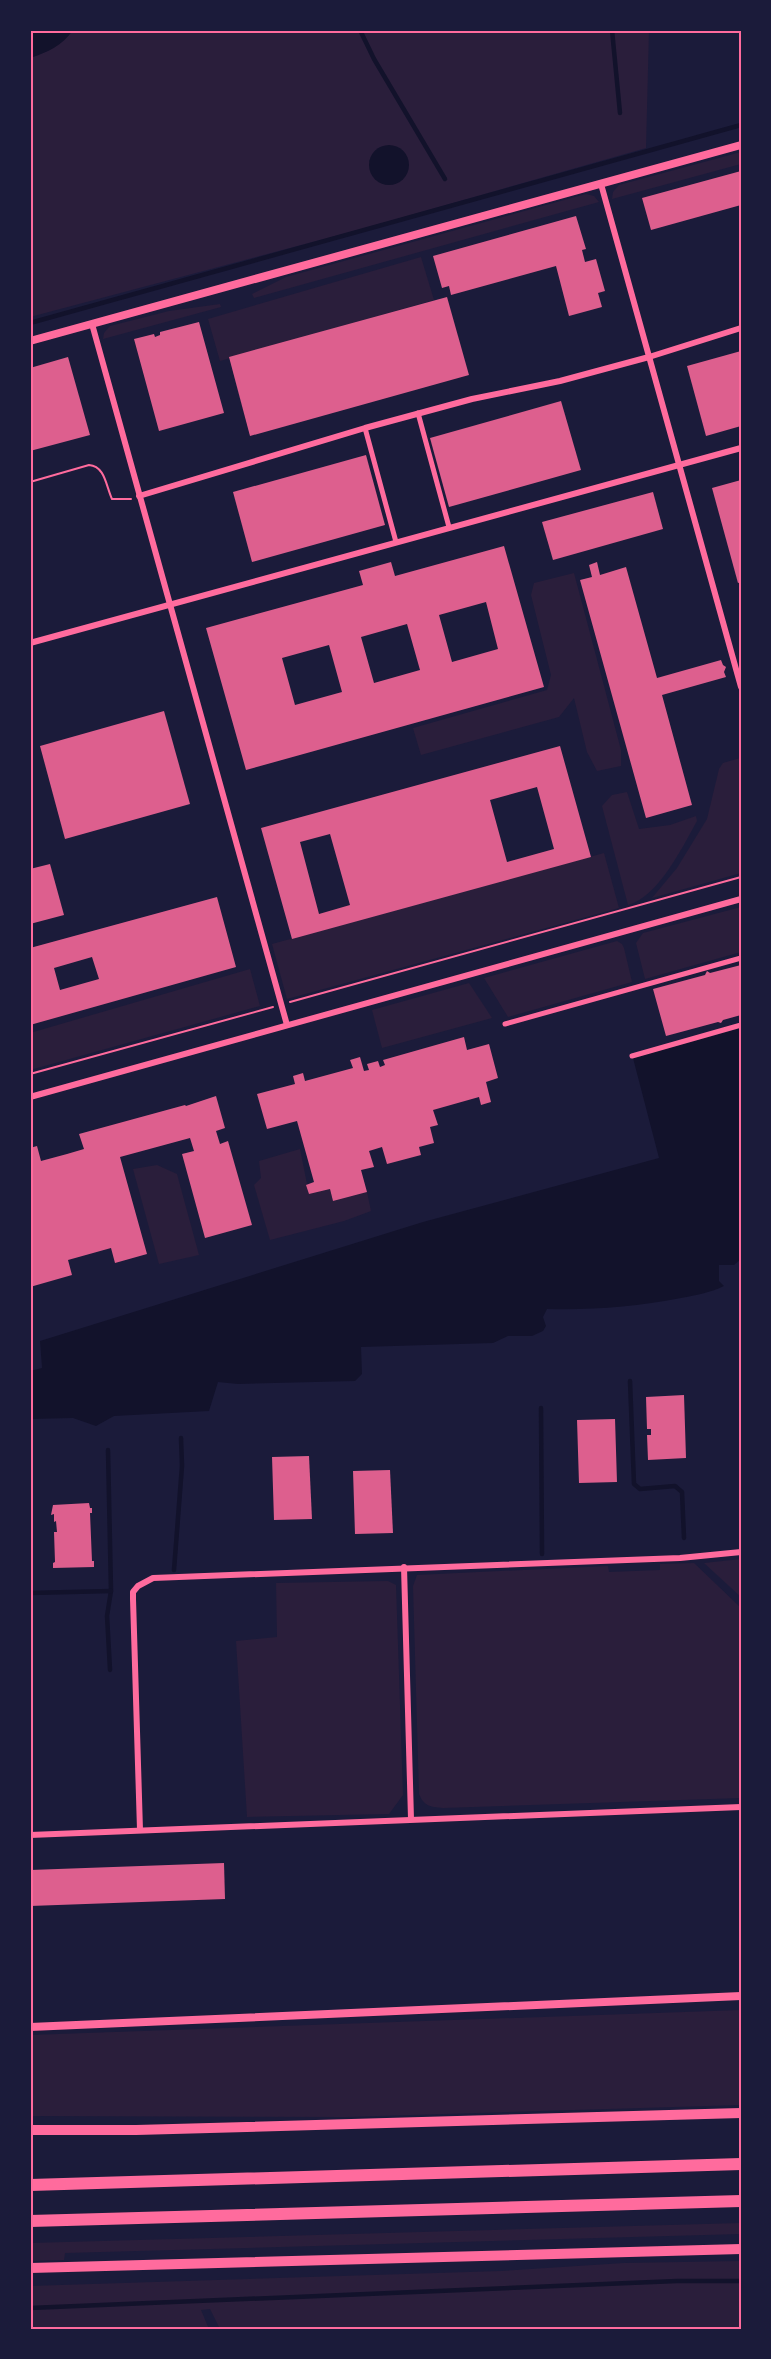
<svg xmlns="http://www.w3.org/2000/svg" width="771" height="2359" font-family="'Work Sans',sans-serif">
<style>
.green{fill:#2a1e3b;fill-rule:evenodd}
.water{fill:#12122b}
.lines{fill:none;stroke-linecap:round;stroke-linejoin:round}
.stream{stroke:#12122b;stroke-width:4.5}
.building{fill:#dd5f8e;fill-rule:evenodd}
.path{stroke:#ff6b9d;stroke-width:2}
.pedestrian{stroke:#ff6b9d;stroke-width:5}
.minor{stroke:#ff6b9d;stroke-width:6}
.tertiary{stroke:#ff6b9d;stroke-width:8}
.trunk{stroke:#ff6b9d;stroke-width:10}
.motorway{stroke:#ff6b9d;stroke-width:12}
.neatline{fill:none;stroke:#ff6b9d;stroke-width:2}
</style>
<rect width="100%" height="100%" fill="#1b1b3a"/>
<g class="green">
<path d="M 73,30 L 649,30 L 646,148 L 369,227 L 30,317 L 30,58 C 47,52 62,45 73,30 ZM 380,147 L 402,150 C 413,162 409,178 394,184 L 369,161 L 375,151 Z"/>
<polygon points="741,152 741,164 612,199 613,192 619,185"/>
<polygon points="586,194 594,196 599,202 254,298 252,294 286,277"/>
<polygon points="421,257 434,300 220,361 208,319"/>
<polygon points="220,304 221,307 103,339 104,333 110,326 169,311"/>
<polygon points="574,573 621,750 621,766 597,771 587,752 574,698 559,717 421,755 413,728 547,690 551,675 531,595 534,583"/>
<polygon points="740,758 741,873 652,898 677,868 707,819 719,769 723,763"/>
<path d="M 627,792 L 639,829 L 670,825 L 696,816 L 697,821 C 682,848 658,897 628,905 L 602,806 L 612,795 Z"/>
<polygon points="604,853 619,908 287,999 272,944"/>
<polygon points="741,907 741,952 645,979 636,943 643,933"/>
<polygon points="617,941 622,944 624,948 632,982 508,1017 484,978"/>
<polygon points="250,969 260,1006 30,1070 30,1033"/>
<polygon points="469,983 492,1018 382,1048 372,1010"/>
<polygon points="300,1149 309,1194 330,1189 333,1201 367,1192 371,1211 344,1221 270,1240 254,1185 261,1178 259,1161"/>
<polygon points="157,1165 177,1174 199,1255 159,1264 133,1169"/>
<polygon points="741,1559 741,1597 704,1563"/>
<path d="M 694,1563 L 741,1608 L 741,1798 L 443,1808 C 430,1807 424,1806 419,1794 L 413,1586 L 417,1575 L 608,1566 L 609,1572 L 660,1570 L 660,1564 Z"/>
<polygon points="388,1581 396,1585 403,1795 389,1814 247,1817 236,1641 277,1637 276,1583"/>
<polygon points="741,2010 741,2105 345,2117 30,2116 30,2035"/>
<polygon points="741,2223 741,2234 65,2253 64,2260 30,2261 30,2243"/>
<polygon points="741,2261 741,2329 220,2329 210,2309 201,2310 209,2329 30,2329 30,2286 501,2271 624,2263"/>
</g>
<g class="water">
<path d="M 38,30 L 73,30 C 62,46 48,52 30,58 L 30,34 Z"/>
<circle cx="389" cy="165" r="20"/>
<path d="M 741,1028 L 741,1259 L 734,1265 L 719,1265 L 719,1281 L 724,1286 C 709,1293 697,1295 681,1298 C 635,1307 594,1310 547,1309 L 543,1317 L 546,1326 L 543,1331 L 532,1336 L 508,1336 L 493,1343 L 361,1347 L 362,1374 L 355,1381 L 238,1384 L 218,1382 L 209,1411 L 114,1416 L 96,1426 L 73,1418 L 30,1419 L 30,1371 L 42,1368 L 40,1341 L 423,1222 L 659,1158 L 633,1058 Z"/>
</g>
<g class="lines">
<g class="stream">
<polyline points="360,30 374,59 445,179"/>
<polyline points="612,30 620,113"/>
<polyline points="30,323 741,125"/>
<polyline points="630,1381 634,1484 640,1489 675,1486 682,1492 684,1538"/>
<polyline points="541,1408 542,1554"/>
<polyline points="108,1450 111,1591 107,1616 110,1670"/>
<polyline points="174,1570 182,1466 181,1438"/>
<polyline points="30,1593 111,1591"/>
<polyline points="30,2308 677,2281 741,2281"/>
</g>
</g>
<g class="building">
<polygon points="741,171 741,205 651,230 642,198"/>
<polygon points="576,216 586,249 582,250 585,262 596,259 605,291 598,293 602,307 569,316 556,266 451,295 449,286 442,288 433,256"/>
<polygon points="447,297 469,375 250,436 229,357"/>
<polygon points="199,322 224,413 159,431 134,339 154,334 155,337 160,335 160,332"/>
<polygon points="741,351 741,426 706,436 687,366"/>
<polygon points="68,357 90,435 30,451 30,368"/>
<polygon points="561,401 581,470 449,507 430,438"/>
<polygon points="366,455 385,525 252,562 233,492"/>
<polygon points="741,480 741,582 738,583 712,488"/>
<polygon points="653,492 663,529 553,560 542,522"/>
<path d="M 504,546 L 544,687 L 246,770 L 206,628 L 363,585 L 359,571 L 391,562 L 395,576 ZM 486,602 L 498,649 L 452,662 L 439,615 ZM 407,624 L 420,670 L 374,683 L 361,637 ZM 329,645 L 342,692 L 295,705 L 282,658 Z"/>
<polygon points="597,562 600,575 626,567 657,678 721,660 723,665 726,667 724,672 726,677 662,695 692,805 646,818 580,580 592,577 589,565"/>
<polygon points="164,711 190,804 65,839 40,746"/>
<path d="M 560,746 L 591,857 L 292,939 L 261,828 ZM 537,787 L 554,849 L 507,862 L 490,800 ZM 330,834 L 350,905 L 319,914 L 300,842 Z"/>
<polygon points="50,864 64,915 30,924 30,869"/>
<path d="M 217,897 L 236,967 L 30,1025 L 30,948 ZM 92,957 L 99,979 L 60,990 L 54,968 Z"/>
<polygon points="741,965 741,1015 723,1020 721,1023 718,1022 666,1036 653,989 705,975 707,971 710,973"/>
<polygon points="464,1037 467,1050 489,1044 498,1078 486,1082 491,1102 481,1105 479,1097 433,1110 438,1125 430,1127 434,1143 419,1147 421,1155 387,1164 382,1147 369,1151 374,1167 361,1170 367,1192 333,1201 330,1189 309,1194 306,1185 314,1182 297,1121 267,1129 257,1094 295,1084 293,1076 303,1073 305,1081 353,1068 350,1060 360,1057 364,1071 369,1070 367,1064 378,1061 380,1067 385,1065 383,1060"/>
<polygon points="216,1096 225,1128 216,1131 220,1144 228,1141 252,1225 205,1238 182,1154 194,1151 190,1138 120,1157 147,1254 115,1263 111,1248 68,1260 72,1275 30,1287 30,1148 37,1146 41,1161 67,1154 84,1149 79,1134 185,1105 186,1106"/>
<polygon points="684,1395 686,1458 648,1460 647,1435 651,1435 651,1429 647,1429 646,1397"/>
<polygon points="615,1419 617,1482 579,1483 577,1420"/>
<polygon points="309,1456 312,1519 274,1520 272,1457"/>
<polygon points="390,1470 393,1533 355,1534 353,1471"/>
<polygon points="89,1503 90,1508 92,1508 92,1513 90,1513 92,1561 94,1561 94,1567 53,1568 53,1563 55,1562 54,1532 57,1532 56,1521 54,1522 54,1514 51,1515 53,1505"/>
<polygon points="224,1863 225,1899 30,1906 30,1870"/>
</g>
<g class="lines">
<g class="path">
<path d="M 30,482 L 89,465 C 105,466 106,486 112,499 L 131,499"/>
<polyline points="290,1002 741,877"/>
<polyline points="30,1074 273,1007"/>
</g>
<g class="pedestrian">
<polyline points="418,413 449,527"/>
<polyline points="365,428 396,542"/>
<polyline points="505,1024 741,958"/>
<polyline points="632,1056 741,1025"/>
</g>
<g class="minor">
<polyline points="601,184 741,687"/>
<polyline points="92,324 287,1025"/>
<polyline points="139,496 365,428 472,399 560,381 649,357 741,328"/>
<polyline points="30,643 741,448"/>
<polyline points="30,1097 741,899"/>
<polyline points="404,1567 411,1819"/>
<polyline points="140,1830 133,1599 133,1592 138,1586 153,1578 680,1558 741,1552"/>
<polyline points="30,1835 741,1807"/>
</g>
<g class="tertiary">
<polyline points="30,341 741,145"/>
<polyline points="30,2027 741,1996"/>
</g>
<g class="trunk">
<polyline points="30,2130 136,2130 741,2113"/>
<polyline points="30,2268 741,2249"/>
</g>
<g class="motorway">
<polyline points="30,2185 741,2164"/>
<polyline points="30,2221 741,2201"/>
</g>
</g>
<rect width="771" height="2359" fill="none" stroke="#1b1b3a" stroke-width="63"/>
<rect x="32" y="32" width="708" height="2296" class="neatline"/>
</svg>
